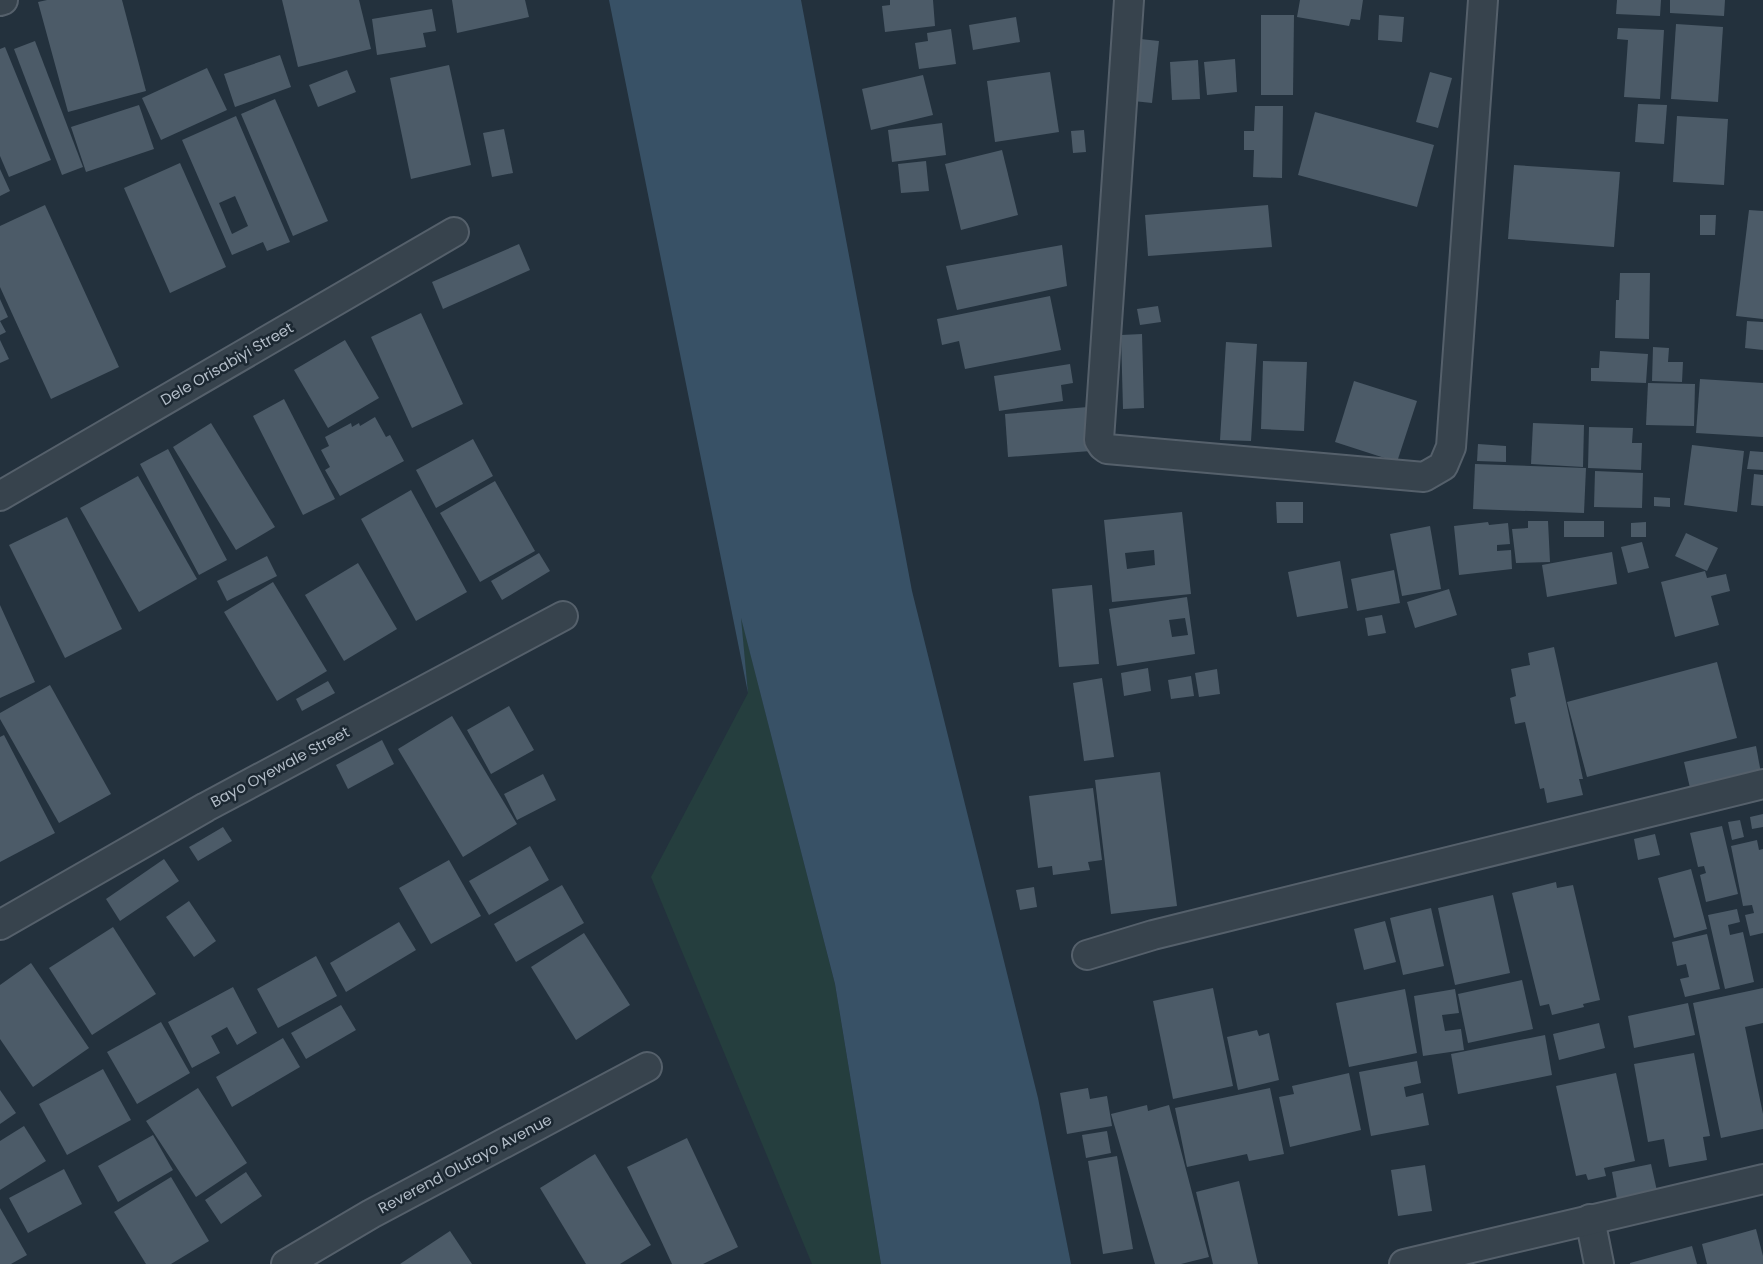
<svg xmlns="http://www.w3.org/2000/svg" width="1763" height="1264" font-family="Poppins,sans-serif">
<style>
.green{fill:#253e3e}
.water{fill:#385166}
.building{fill:#4c5b68;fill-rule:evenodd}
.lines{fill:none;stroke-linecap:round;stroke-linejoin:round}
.street-casing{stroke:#55606b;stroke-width:32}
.street{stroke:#37434d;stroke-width:28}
.labels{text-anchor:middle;stroke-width:5;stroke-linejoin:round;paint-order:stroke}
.street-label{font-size:15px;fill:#b3bdc8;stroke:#1c2832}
</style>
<rect width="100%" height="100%" fill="#23313d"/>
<polygon class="green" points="740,613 835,984 881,1264 812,1264 651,877 748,693"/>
<polygon class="water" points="609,0 801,0 912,591 1038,1098 1071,1264 881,1264 835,984 741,618 748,693"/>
<g class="building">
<polygon points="47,0 122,0 146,91 68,112 38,2"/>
<polygon points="282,0 359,0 371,49 298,67"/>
<polygon points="452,0 525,0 529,17 457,33"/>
<polygon points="890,0 933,0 935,26 885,32 882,6 890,5"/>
<polygon points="1300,0 1363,0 1360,20 1351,19 1349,26 1297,17"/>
<polygon points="1617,0 1661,0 1660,16 1616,14"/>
<polygon points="1670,0 1725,0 1724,16 1670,13"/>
<polygon points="432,9 436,31 423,33 426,47 377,55 372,19"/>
<polygon points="1261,15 1294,15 1293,95 1261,95"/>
<polygon points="1379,15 1404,17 1402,42 1378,40"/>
<polygon points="1016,17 1020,42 973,50 969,25"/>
<polygon points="1676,24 1723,27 1718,102 1671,99"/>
<polygon points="1618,28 1664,30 1660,99 1624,97 1628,40 1617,39"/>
<polygon points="951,29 956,64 919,69 915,43 928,41 927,33"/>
<polygon points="1131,38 1159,41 1152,103 1124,100"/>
<polygon points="35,41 83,167 62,175 14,49"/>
<polygon points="5,47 51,160 9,177 0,156 0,49"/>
<polygon points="280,55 291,87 235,107 224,74"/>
<polygon points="1235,59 1237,92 1207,95 1204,62"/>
<polygon points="1198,60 1200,99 1172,100 1170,62"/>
<polygon points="449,65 471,165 411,179 390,78"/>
<polygon points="207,68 227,110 161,140 142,98"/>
<polygon points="347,70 356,92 318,107 309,85"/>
<polygon points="1050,72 1059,132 995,142 987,81"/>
<polygon points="1430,72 1452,78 1438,128 1416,122"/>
<polygon points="923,75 933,115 871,130 862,89"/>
<polygon points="275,99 328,221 293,236 241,114"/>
<polygon points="1638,104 1667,105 1664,144 1635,142"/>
<polygon points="139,105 154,149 86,172 71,127"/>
<polygon points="1255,106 1283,106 1282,178 1253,177 1254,150 1244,150 1244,131 1254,131"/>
<polygon points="1315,112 1434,145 1417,207 1298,175"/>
<path d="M 236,116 L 290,242 L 267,251 L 263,242 L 232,255 L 182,140 ZM 235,196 L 248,226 L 232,234 L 219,203 Z"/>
<polygon points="1677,116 1728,119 1724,185 1673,182"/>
<polygon points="942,123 946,155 892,162 888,130"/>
<polygon points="504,129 513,173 492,177 483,133"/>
<polygon points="1084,130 1086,152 1073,153 1071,131"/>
<polygon points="1002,150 1018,215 961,230 945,164"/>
<polygon points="926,161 929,191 901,193 898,164"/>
<polygon points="180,163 226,267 170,293 124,188"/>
<polygon points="1514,165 1620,172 1614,247 1508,239"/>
<polygon points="0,169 10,191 0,196"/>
<polygon points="45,205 119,367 51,399 0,287 0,226"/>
<polygon points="1268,205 1272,247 1148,256 1145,215"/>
<polygon points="1749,210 1763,211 1763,319 1736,316"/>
<polygon points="1700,215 1716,215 1715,235 1700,235"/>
<polygon points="519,244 530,270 443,309 432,282"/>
<polygon points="1062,245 1067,286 957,310 946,266"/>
<polygon points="1620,273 1650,273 1649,339 1615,338 1616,300 1619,300"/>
<polygon points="1050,296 1061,350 965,369 959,341 942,345 937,319"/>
<polygon points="0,299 8,317 0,321 6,332 0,335"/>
<polygon points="1158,306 1161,322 1140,325 1137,309"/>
<polygon points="421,313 463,404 412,428 371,337"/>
<polygon points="1747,321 1763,322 1763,350 1745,348"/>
<polygon points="1142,334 1144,408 1123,409 1121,335"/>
<polygon points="0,340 9,359 0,363"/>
<polygon points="345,340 379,398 328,428 294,370"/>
<polygon points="1226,342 1257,344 1251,441 1220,440"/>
<polygon points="1653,347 1669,348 1668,362 1683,362 1682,382 1652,381"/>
<polygon points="1600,351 1648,354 1646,383 1591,381 1591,368 1599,368"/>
<polygon points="1263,361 1307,362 1304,431 1261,429"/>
<polygon points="1070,364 1073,383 1061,385 1063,401 999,411 994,376"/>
<polygon points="1700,379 1763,383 1763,437 1696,433"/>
<polygon points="1354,381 1417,401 1397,462 1335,442"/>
<polygon points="1648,383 1695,384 1694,426 1646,425"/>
<polygon points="284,399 335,499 303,515 253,416"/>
<polygon points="1088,407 1091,451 1008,457 1005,414"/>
<polygon points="375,417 386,437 390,435 404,461 340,496 325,470 330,467 321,450 329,446 325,437 351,423 352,427 359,423 360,426"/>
<polygon points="211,423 275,527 236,550 173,447"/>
<polygon points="1533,423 1584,425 1583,467 1531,464"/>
<polygon points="1589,427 1633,428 1632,443 1642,443 1641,470 1588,468"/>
<polygon points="473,439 493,476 436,508 416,470"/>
<polygon points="1478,444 1506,446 1506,462 1477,461"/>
<polygon points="1692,445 1744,451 1737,512 1684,505"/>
<polygon points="168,449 227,560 199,575 140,464"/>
<polygon points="1750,451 1763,452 1763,470 1747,469"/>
<polygon points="1475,464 1586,468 1584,513 1473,509"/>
<polygon points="1595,471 1643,473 1642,508 1594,507"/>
<polygon points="1754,474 1763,475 1763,506 1751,505"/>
<polygon points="138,476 197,579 139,612 80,508"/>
<polygon points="495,481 535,551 480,582 440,513"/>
<polygon points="411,490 467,592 416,621 361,519"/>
<polygon points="1654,497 1670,498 1670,507 1654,506"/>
<polygon points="1276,502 1303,502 1303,523 1277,523"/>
<path d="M 1182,512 L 1191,594 L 1112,602 L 1104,520 ZM 1154,550 L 1155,565 L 1127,569 L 1125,553 Z"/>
<polygon points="67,517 122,629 65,658 9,545"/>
<polygon points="1528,521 1548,521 1550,562 1516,563 1512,529 1528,528"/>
<rect x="1564" y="521" width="40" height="16"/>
<polygon points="1488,522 1489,525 1508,523 1510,544 1497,545 1497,551 1511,550 1512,569 1459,575 1454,526"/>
<polygon points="1646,522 1646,537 1631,537 1631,523"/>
<polygon points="1430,526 1441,589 1402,596 1390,534"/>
<polygon points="1686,533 1718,548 1707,571 1675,556"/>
<polygon points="1642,542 1649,568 1628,573 1621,547"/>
<polygon points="1612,552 1617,584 1547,597 1542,565"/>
<polygon points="539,553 550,571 502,600 491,581"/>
<polygon points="267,556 277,576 227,601 217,581"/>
<polygon points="1340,561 1348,608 1297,617 1288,572"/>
<polygon points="358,563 397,629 344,661 305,595"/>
<polygon points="1394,570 1400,603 1357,611 1351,579"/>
<polygon points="1705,571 1707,578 1726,574 1730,591 1711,596 1719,625 1675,637 1661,582"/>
<polygon points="273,582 327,671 277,701 224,612"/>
<polygon points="1092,585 1099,664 1059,667 1052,589"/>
<polygon points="1449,589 1457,615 1415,628 1407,602"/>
<path d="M 1187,597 L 1195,654 L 1117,666 L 1109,609 ZM 1185,618 L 1188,635 L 1172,637 L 1169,620 Z"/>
<polygon points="0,605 35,682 0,698"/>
<polygon points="1382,615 1386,633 1368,636 1365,618"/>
<polygon points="1554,647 1583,779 1579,779 1583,795 1547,803 1544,788 1540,789 1525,722 1515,724 1510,698 1516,696 1511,669 1530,665 1528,653"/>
<polygon points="1717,662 1737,738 1587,777 1567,702"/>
<polygon points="1148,668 1151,691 1124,696 1121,673"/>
<polygon points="1217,669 1220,694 1199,697 1195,673"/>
<polygon points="1191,676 1194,696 1171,699 1168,680"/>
<polygon points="1102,678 1114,757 1084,761 1073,683"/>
<polygon points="328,681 335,693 302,711 296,699"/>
<polygon points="50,685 111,794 59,823 0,719 0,713"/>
<polygon points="509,706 534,750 491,774 467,730"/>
<polygon points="452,716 517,824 463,857 398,749"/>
<polygon points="4,735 55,833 0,862 0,737"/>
<polygon points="382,740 394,764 348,789 336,765"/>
<polygon points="1756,746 1761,773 1690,788 1684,762"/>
<polygon points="1160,772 1177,906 1111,914 1095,780"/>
<polygon points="543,774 556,800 517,820 504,794"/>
<polygon points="1093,788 1102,860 1088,862 1090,870 1053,875 1052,866 1038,868 1029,796"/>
<polygon points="1763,814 1763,827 1752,829 1750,817"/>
<polygon points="1740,820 1744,837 1732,840 1728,822"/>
<polygon points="1722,826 1738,894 1706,902 1700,875 1706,873 1704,866 1698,867 1690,833"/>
<polygon points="223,827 232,841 198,861 189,847"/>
<polygon points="1655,834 1660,855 1638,860 1634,839"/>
<polygon points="1757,840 1759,850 1763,849 1763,933 1750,936 1745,915 1754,913 1752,905 1743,906 1731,846"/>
<polygon points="530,846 549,880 489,915 469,881"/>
<polygon points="164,859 179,881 120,921 106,899"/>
<polygon points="449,860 481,916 431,944 399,888"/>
<polygon points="1691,869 1707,929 1674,938 1658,878"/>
<polygon points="1556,882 1557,888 1573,885 1600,1000 1583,1004 1584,1007 1552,1015 1549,1004 1540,1006 1512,893"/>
<polygon points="562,885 584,923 516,962 494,924"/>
<polygon points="1034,887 1037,907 1020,910 1016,890"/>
<polygon points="1493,895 1510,973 1455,985 1438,908"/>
<polygon points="189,901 216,941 194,957 166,917"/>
<polygon points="1431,908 1444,966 1403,975 1390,918"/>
<polygon points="1737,909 1740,922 1728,925 1730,935 1743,932 1754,982 1725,989 1708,915"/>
<polygon points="1385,921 1396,962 1364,970 1354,929"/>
<polygon points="399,922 416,950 346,992 330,963"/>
<polygon points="113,927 156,994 92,1035 49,968"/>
<polygon points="584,933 630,1005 576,1040 531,967"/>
<polygon points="1707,934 1720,989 1685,997 1680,979 1689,977 1686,964 1677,966 1672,942"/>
<polygon points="316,956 337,996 278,1028 257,989"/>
<polygon points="31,963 89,1048 33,1087 0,1039 0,985"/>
<polygon points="1522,980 1533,1029 1468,1043 1458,994"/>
<polygon points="233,987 257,1033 237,1045 227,1027 211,1036 220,1053 192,1068 168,1022"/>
<polygon points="1213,988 1233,1086 1173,1099 1153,1001"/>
<polygon points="1763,988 1763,1023 1745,1027 1763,1114 1763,1129 1721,1138 1693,1003"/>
<polygon points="1405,989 1417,1053 1349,1067 1336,1003"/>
<polygon points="1455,989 1459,1013 1442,1015 1445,1031 1461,1029 1464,1050 1423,1056 1414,996"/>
<polygon points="1688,1003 1695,1035 1634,1048 1628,1016"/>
<polygon points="341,1005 356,1030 306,1059 291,1033"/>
<polygon points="161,1022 190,1073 137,1104 107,1052"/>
<polygon points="1599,1023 1605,1048 1559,1060 1553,1034"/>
<polygon points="1257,1030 1259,1036 1269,1033 1279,1080 1238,1090 1227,1037"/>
<polygon points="1545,1035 1552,1075 1458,1094 1451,1054"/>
<polygon points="283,1038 300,1067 232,1107 216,1077"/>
<polygon points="1694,1053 1710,1136 1703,1137 1707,1160 1669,1167 1664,1139 1648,1142 1634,1064"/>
<polygon points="1417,1061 1421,1083 1404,1087 1406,1097 1423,1093 1429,1125 1371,1136 1359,1072"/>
<polygon points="103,1069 131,1120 67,1155 39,1104"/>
<polygon points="1349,1073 1361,1130 1290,1147 1279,1097 1294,1094 1292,1086"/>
<polygon points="1616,1073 1635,1161 1604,1168 1606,1176 1588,1180 1586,1174 1576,1176 1556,1086"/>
<polygon points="198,1088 247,1163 196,1197 146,1121"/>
<polygon points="1088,1088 1090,1099 1107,1096 1112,1126 1067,1134 1060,1093"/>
<polygon points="1270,1088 1284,1154 1249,1161 1247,1154 1187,1167 1175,1108"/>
<polygon points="0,1090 16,1113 0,1124"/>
<polygon points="1147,1105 1148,1111 1169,1105 1209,1257 1181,1264 1155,1264 1111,1114"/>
<polygon points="24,1126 46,1161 0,1190 0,1141"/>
<polygon points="1107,1131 1111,1153 1086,1158 1082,1135"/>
<polygon points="153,1135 173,1170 118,1202 98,1166"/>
<polygon points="687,1138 738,1247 703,1264 672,1264 627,1167"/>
<polygon points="595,1154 651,1245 620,1264 586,1264 540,1188"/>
<polygon points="1117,1156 1133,1249 1103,1254 1088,1161"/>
<polygon points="1651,1164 1657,1191 1617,1199 1612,1172"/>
<polygon points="1425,1165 1432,1211 1398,1216 1391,1170"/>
<polygon points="64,1169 82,1204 28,1233 9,1198"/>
<polygon points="246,1172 262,1196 221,1224 205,1200"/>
<polygon points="171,1177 209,1241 171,1264 146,1264 114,1212"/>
<polygon points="1239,1181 1258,1264 1213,1264 1196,1192"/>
<polygon points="0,1208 27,1255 11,1264 0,1264"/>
<polygon points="1756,1229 1763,1256 1763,1264 1707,1264 1702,1244"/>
<polygon points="450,1231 472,1264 400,1264"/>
<polygon points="1692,1246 1697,1264 1630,1264 1630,1263"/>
</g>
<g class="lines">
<defs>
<g id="street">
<polyline points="1129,0 1099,440 1103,446 1107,449 1424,477 1443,466 1451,447 1483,0"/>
<polyline points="0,1 3,0"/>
<polyline points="0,496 454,232"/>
<polyline points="0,925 206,807 563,616"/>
<polyline points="1087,955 1153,935 1763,784"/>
<polyline points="1590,1219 1599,1264"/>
<polyline points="286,1264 371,1214 647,1067"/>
<polyline points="1404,1264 1763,1179"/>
</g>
</defs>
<use href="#street" class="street-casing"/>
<use href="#street" class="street"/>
</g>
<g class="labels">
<g class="street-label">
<text transform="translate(227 364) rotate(-30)" y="5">Dele Orisabiyi Street</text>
<text transform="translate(280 767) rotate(-28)" y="5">Bayo Oyewale Street</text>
<text transform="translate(465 1164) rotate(-28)" y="5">Reverend Olutayo Avenue</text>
</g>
</g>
</svg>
